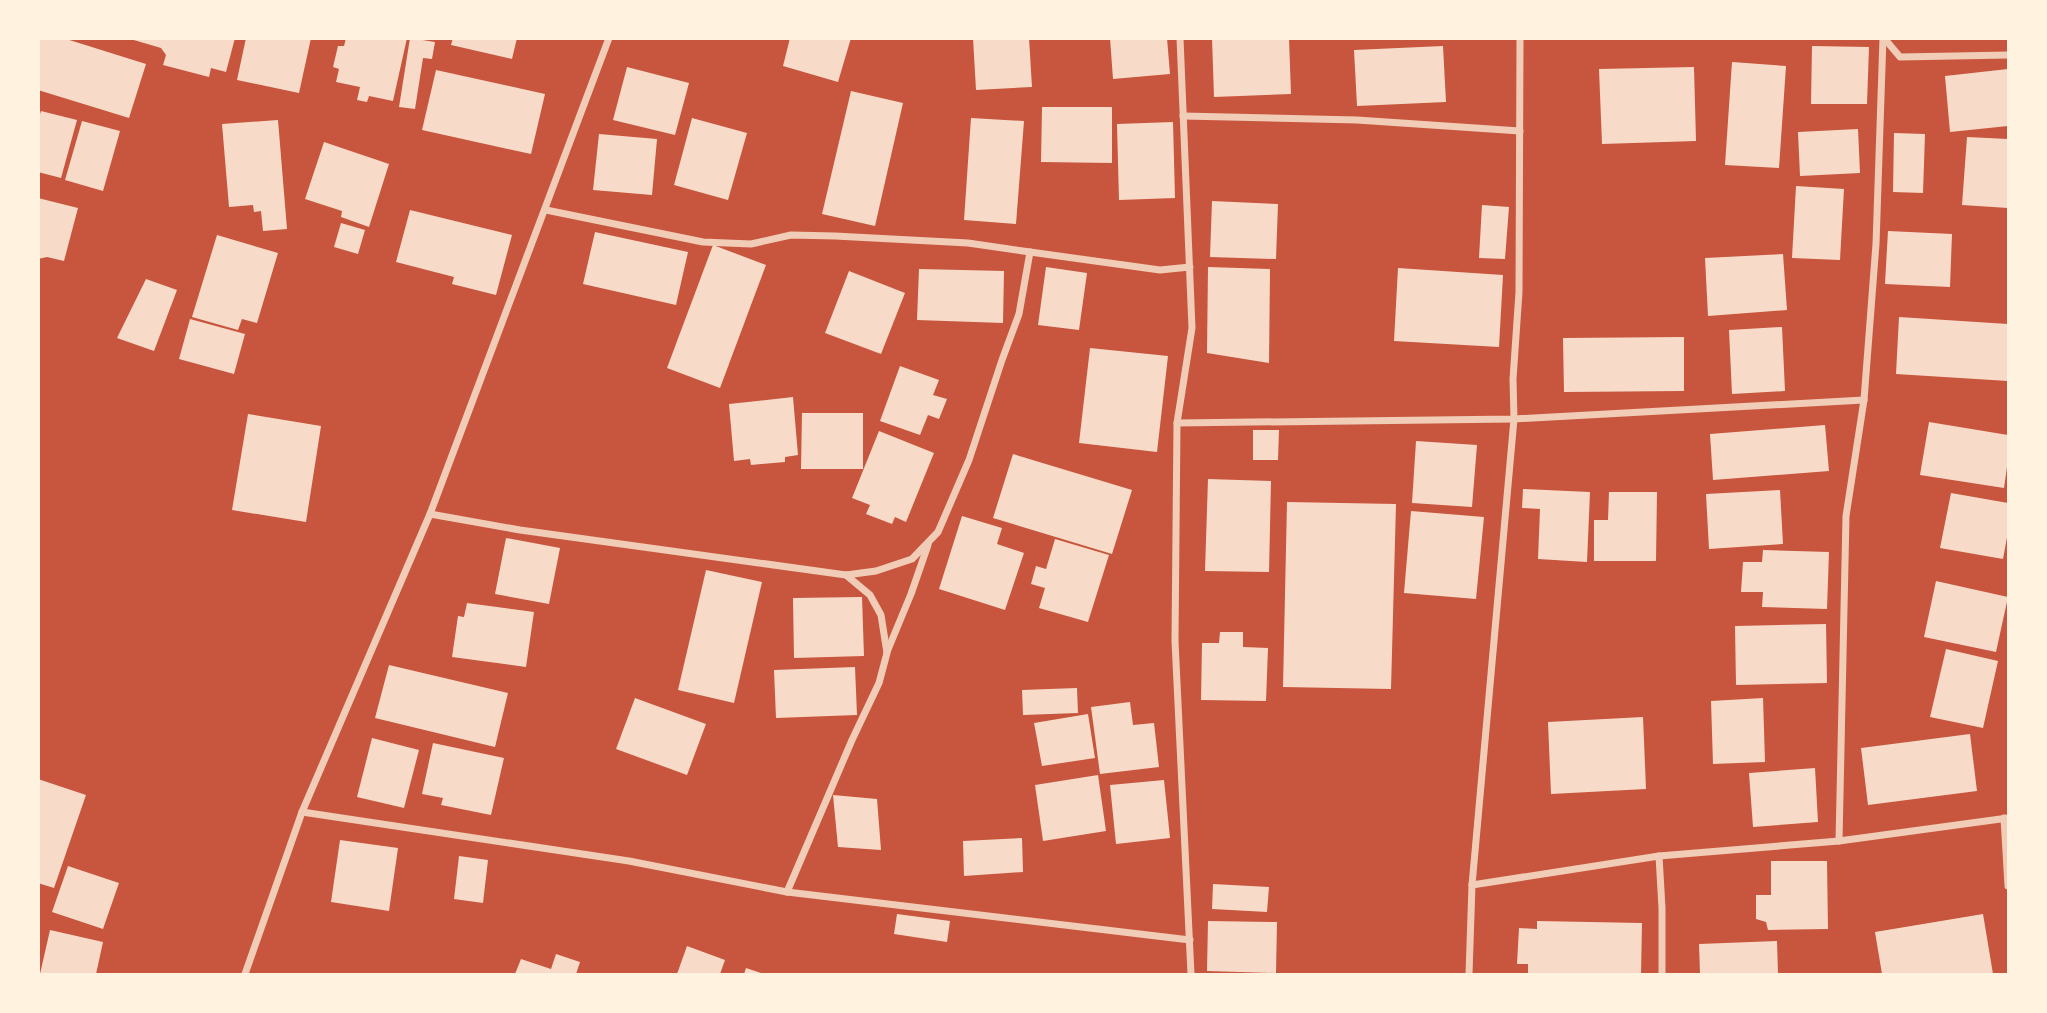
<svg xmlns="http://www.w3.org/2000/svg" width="2047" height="1013" font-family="Rubik,sans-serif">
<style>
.building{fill:#f7dbc8}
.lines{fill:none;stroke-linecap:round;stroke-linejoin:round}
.minor{stroke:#f1ccb7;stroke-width:7}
</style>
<rect width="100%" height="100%" fill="#c8553d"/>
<g class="building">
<polygon points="38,38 63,38 146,64 129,118 38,90"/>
<polygon points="127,38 235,38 226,72 211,68 209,77 163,65 166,55 161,48"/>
<polygon points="246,38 311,38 299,93 237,80"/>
<polygon points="346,38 407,38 393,101 369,96 367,102 357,100 360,87 336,82 339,69 333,67 338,46 344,46"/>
<polygon points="410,38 435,42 432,59 423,58 415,109 399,107"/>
<polygon points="453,38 517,38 512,59 451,45"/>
<polygon points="790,38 851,38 838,82 783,66"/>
<polygon points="973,38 1029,38 1032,87 976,90"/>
<polygon points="1110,38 1167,38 1170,74 1113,79"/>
<polygon points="1212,38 1289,38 1291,94 1214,97"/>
<polygon points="1443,46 1446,102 1357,106 1354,50"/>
<polygon points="1812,46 1869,47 1867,104 1811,104"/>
<polygon points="1732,62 1786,66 1779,168 1725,165"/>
<polygon points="627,67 689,83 675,135 613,120"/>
<polygon points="1694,67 1696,141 1602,144 1599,69"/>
<polygon points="2008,69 2008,126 1950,132 1945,76"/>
<polygon points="436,70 545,94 531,154 422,130"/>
<polygon points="851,91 903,103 875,226 822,214"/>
<polygon points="1042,107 1112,107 1112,163 1041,162"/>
<polygon points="41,111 77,120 61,178 38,172 38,120"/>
<polygon points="692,118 747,133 728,200 674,185"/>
<polygon points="971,118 1024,121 1016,224 964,220"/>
<polygon points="278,120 287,229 263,231 261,211 254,212 253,205 229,207 222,124"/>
<polygon points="82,121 120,131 103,191 65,180"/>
<polygon points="1173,122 1175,198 1119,200 1117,124"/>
<polygon points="1858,129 1860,173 1800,176 1798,132"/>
<polygon points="1894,133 1925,134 1923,193 1893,192"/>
<polygon points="599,134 657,139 652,195 593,190"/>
<polygon points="1967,137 2008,139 2008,208 1962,205"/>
<polygon points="324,142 389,164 369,227 341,217 342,211 305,199"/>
<polygon points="1796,186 1844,189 1840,260 1792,258"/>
<polygon points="38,198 78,208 64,261 47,257 38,259"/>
<polygon points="1212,201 1278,204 1276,259 1210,257"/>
<polygon points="1482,205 1509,207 1505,259 1479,258"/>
<polygon points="410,210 512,235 496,295 452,284 454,277 396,262"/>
<polygon points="341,223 365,230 358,254 334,247"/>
<polygon points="1888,231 1952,234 1950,287 1885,284"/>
<polygon points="595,232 688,252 676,305 583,284"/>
<polygon points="217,235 278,253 257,323 242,319 238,330 192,317"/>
<polygon points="713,245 766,265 720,388 667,368"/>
<polygon points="1783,254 1787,310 1708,316 1705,258"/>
<polygon points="1046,267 1087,273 1079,330 1038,325"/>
<polygon points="1208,267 1270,269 1269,363 1207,353"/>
<polygon points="1398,268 1503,275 1499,347 1394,341"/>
<polygon points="919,269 1004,271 1003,323 917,320"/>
<polygon points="849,271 905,293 881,354 825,333"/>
<polygon points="146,279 177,290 154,351 117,338"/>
<polygon points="1899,317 2008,324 2008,381 1896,374"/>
<polygon points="190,319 245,334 234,374 179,359"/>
<polygon points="1782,327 1785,391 1732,394 1729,330"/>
<polygon points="1684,337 1684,391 1564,392 1563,338"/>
<polygon points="1090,348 1168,356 1157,452 1079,443"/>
<polygon points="900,366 939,380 933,395 947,399 939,419 928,415 920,435 880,421"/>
<polygon points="793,397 798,455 785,457 785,462 751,465 750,459 734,461 729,404"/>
<polygon points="802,413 863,413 863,469 801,469"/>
<polygon points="248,414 321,426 306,522 232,510"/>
<polygon points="1929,422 2008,435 2008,460 2004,488 1920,475"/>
<polygon points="1825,425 1829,471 1713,480 1710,434"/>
<polygon points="1253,430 1279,430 1278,460 1253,460"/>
<polygon points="879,431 934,453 906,522 895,517 892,524 866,514 870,505 852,498"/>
<polygon points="1416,441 1477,445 1472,507 1412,503"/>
<polygon points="1013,454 1132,490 1112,554 993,518"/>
<polygon points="1208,479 1271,481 1269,572 1205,571"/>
<polygon points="1523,489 1590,492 1587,562 1538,559 1540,509 1522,508"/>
<polygon points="1780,490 1783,544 1709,549 1706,494"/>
<polygon points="1609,492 1657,492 1656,561 1594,561 1594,520 1608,520"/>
<polygon points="1951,493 2008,503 2008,532 2003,559 1940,548"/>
<polygon points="1287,502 1396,504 1391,689 1283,687"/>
<polygon points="1411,511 1484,517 1476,599 1404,593"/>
<polygon points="962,516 1002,528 997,544 1024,553 1005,610 939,589"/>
<polygon points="506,538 560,548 549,604 495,594"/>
<polygon points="1055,539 1109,555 1088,622 1039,608 1045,588 1031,584 1036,566 1046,569"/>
<polygon points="1763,550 1829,552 1827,609 1762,607 1763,592 1741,592 1743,562 1762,562"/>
<polygon points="706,570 762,582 734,703 678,690"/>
<polygon points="1936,581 2008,597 1996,652 1924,637"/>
<polygon points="862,597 864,656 794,658 793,598"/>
<polygon points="467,603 534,612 526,667 452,657 458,616 464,617"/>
<polygon points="1826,624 1827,683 1736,685 1735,626"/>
<polygon points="1220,632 1243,632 1243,647 1268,648 1266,701 1201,700 1202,643 1219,643"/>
<polygon points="1946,649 1998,661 1983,728 1930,717"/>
<polygon points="389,665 508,693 495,747 375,718"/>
<polygon points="855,667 857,715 776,718 774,670"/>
<polygon points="1077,688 1078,713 1023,715 1022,690"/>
<polygon points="635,698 706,724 687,775 616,749"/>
<polygon points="1763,698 1765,762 1713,764 1711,701"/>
<polygon points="1130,702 1133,725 1154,723 1159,767 1100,774 1091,707"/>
<polygon points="1088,714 1095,758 1042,766 1034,723"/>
<polygon points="1643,717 1646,789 1551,794 1548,722"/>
<polygon points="1970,734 1977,791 1868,805 1861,748"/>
<polygon points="372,738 419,750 404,808 357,797"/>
<polygon points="433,743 504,758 491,815 441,805 443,798 422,794"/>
<polygon points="1815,768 1818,822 1753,827 1749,773"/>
<polygon points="1098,775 1106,831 1043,841 1035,785"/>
<polygon points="38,779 86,795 54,888 38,883"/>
<polygon points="1164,780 1170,838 1116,844 1110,785"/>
<polygon points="833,795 877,799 881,850 838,847"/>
<polygon points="1022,838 1023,872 964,876 963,841"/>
<polygon points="340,840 398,848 389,911 331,902"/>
<polygon points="459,856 488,860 483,903 454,899"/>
<polygon points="1771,861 1827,861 1828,929 1768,930 1766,922 1756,919 1756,895 1771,895"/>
<polygon points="68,866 119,883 103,929 52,912"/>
<polygon points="1213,884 1269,887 1267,912 1212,909"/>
<polygon points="897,914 950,921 947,942 894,934"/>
<polygon points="1983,914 1993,974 1882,974 1875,932"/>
<polygon points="1208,921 1277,922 1276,973 1207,971"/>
<polygon points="1537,921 1642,923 1641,974 1528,974 1528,964 1517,964 1519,928 1537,929"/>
<polygon points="50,930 103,942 96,974 40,974"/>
<polygon points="1777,941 1778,974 1700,974 1699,944"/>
<polygon points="687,946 725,960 720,974 677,974"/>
<polygon points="556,954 580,962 576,974 515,974 521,959 551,969"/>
<polygon points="746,968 764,974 744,974"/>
</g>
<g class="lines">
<g class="minor">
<polyline points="1180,38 1192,328 1177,423 1175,641 1191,974"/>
<polyline points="1884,38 1900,57 2008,55"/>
<polyline points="1183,116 1357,120 1520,131"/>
<polyline points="546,210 703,242 751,244 791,235 835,236 968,243 1030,252"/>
<polyline points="1177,423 1514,419 1864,400"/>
<polyline points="430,514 520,530 846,575 876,571 912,559 938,532 969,460 1002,360 1019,314 1030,252 1160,270 1190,267"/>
<polyline points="887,652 911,594 928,545"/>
<polyline points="302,812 629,861 787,892 1190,940"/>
<polyline points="2004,818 2008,886"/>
<polyline points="1839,841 1846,516 1864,400 1876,244 1883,38"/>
<polyline points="1659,856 1662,908 1662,974"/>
<polyline points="1472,885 1659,856 1839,841 2008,818"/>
<polyline points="787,892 852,740 879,683 887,653 881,615 870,595 846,575"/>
<polyline points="245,974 302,812 430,514 609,38"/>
<polyline points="1469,974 1472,885 1514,419 1513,379 1519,292 1520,38"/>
</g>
</g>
<rect width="2047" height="1013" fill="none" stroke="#fff3e0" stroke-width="80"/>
</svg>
